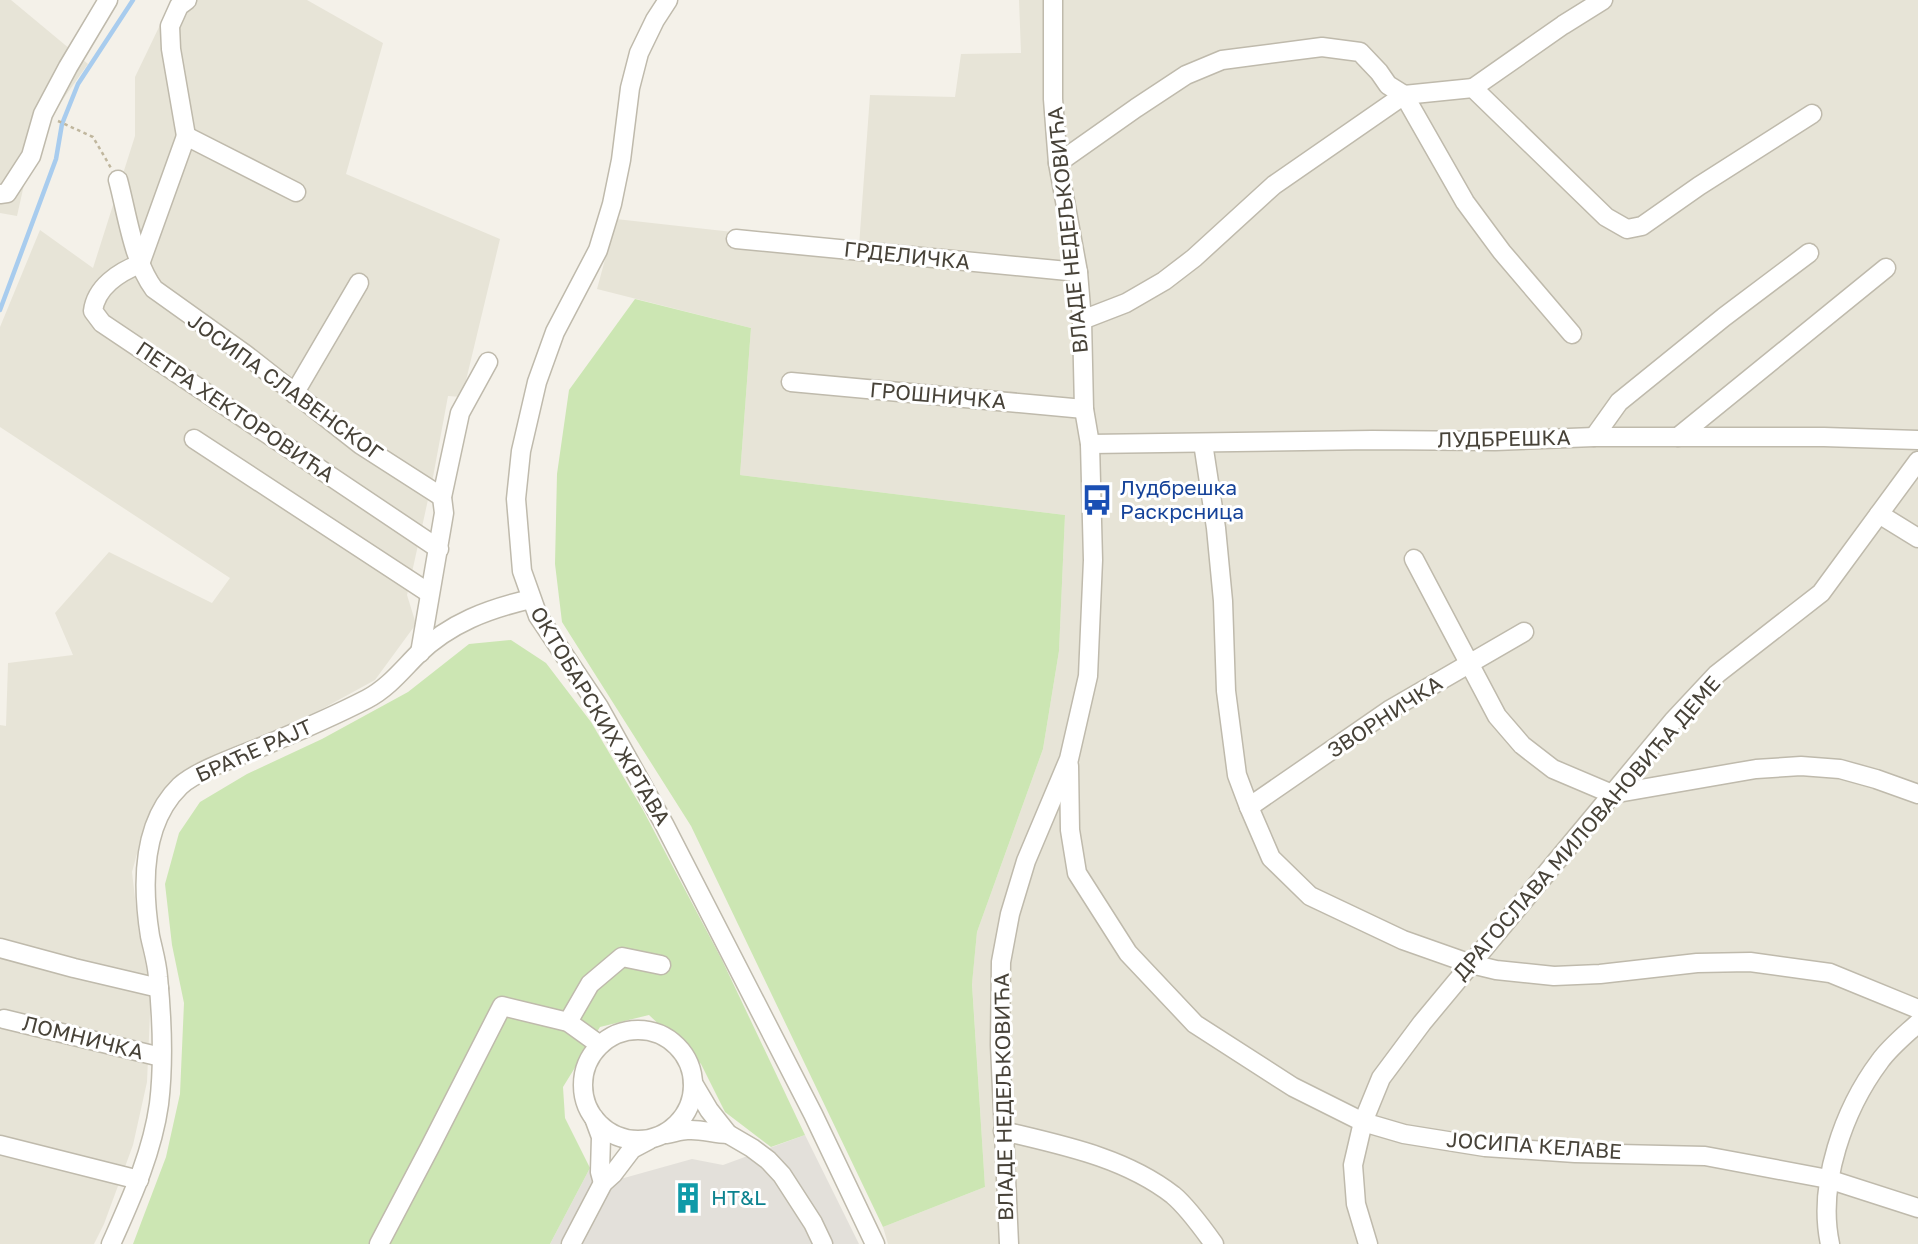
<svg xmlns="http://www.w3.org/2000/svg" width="1918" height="1244" font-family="'Golos Text',sans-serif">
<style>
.residential{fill:#e7e4d7}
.industrial{fill:#e3e0da}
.green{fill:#cce6b3}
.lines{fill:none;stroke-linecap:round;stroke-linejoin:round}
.stream{stroke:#a8ccee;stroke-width:4.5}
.minor-casing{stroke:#bfbaac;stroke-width:21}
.path{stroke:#c0b79e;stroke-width:2.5;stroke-dasharray:3.5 3.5;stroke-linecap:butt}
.minor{stroke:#fff;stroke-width:18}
.labels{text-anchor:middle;stroke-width:6;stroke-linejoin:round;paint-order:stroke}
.street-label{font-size:21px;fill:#474238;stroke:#fff}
.transit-label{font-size:21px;fill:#164399;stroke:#fff;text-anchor:start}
.culture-label{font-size:21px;fill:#0d838f;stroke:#fff;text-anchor:start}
</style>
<rect width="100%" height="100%" fill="#f4f1e9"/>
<g class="residential">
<polygon points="0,0 11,0 88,64 34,140 17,216 0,213"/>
<polygon points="172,0 307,0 383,43 346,174 500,239 462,397 448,396 433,477 407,595 416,624 375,680 289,727 167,789 146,821 132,872 139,933 151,991 147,1082 133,1145 104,1224 94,1244 0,1244 0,725 6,726 8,663 73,655 55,613 109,552 212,603 230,578 0,427 0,327 40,230 93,268 135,136 135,77"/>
<polygon points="1019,0 1918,0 1918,1244 888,1244 883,1227 985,1187 972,983 977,932 1043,749 1059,651 1065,515 740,475 751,328 597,289 616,219 859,246 870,95 955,97 961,54 1021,53"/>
</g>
<polygon class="industrial" points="805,1135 859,1244 550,1244 590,1168 624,1178 692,1159 723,1165"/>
<g class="green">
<polygon points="635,299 751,328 740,475 1065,515 1059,651 1043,749 977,932 972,984 985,1187 883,1227 691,826 562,622 555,564 557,474 569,390"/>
<polygon points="511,640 546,663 591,722 643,810 722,960 805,1135 771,1147 725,1112 701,1064 649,1015 600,1027 563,1087 565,1118 590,1168 550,1244 133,1244 166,1157 180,1094 184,1003 172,945 165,884 179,833 200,802 247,774 322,739 408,692 469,644"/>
</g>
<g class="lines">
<polyline class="stream" points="0,310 56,159 62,124 78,84 133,0"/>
<defs>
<g id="minor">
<polyline points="668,0 655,20 639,53 630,88 621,160 612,204 598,250 555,332 537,382 521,451 516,499 522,571 538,616 599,707 664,824 813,1114 875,1244"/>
<polyline points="1473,88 1563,25 1603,0"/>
<polyline points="186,136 171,49 170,26 179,6 187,0"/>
<polyline points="1058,163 1136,108 1186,75 1222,60 1322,47 1360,52 1379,72 1388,85 1404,95 1465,202 1502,252 1572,334"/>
<path d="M 118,180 C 127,213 133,261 154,289 L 245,354 L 361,445 L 442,497"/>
<polyline points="0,194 7,193 31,156 43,114 68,67 108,0"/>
<polyline points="736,239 1078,272"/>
<path d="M 140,264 C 119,272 96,287 93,311 L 102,323 L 439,549"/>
<polyline points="140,264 186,136 296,192"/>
<polyline points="1082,320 1126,303 1164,281 1194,258 1274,185 1404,95 1473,88 1606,217 1627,229 1642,226 1699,186 1812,114"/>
<polyline points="791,382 1084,409"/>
<polyline points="294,394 359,283"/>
<polyline points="1594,437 1619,402 1724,317 1809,253"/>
<polyline points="1678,437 1886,268"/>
<polyline points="194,439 429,593"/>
<polyline points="1203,443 1216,528 1223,601 1226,691 1237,775 1249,807 1271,858 1310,896 1403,940 1471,964 1496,970 1554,976 1600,974 1697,963 1750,962 1830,973 1918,1009"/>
<polyline points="1090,444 1372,440 1495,441 1594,437 1824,437 1918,440"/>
<polyline points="1879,514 1918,538"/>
<polyline points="1414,559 1497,716 1522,745 1553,769 1612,794 1756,769 1801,766 1840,769 1876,779 1918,794"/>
<polyline points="420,653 444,513 442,497 460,413 488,362"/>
<polyline points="1069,766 1070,830 1077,873 1128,953 1195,1024 1293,1087 1363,1122 1404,1134 1485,1147 1575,1153 1705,1156 1828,1179 1918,1208"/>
<polyline points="1249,807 1391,709 1524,632"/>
<polyline points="0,948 74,968 159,988"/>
<polyline points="4,1019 161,1057"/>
<polyline points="568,1022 590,984 622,957 661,965"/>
<circle cx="638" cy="1085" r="55"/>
<polyline points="693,1083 709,1110 728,1134 752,1148 768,1160 782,1175 813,1223 823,1244"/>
<polyline points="594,1118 601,1137 600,1172 603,1183"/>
<path d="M 1003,1131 C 1061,1145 1124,1157 1173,1195 C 1185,1205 1204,1230 1214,1244"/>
<path d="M 666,1134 C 673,1133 681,1130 688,1130 C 702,1129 714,1134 728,1134"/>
<polyline points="0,1145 139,1180"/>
<path d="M 111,1244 C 131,1199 152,1154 159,1104 C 164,1063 162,1018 158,977 C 157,963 153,950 150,936 C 142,886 141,824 180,786 C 196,771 239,756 261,747 C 297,732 332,717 367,699 C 388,688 402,670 418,654 C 450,623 488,609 531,599"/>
<polyline points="379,1244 430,1147 502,1006 568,1022 600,1045"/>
<polyline points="571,1244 603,1183 613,1174 632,1149 649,1140"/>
<polyline points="1009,1244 1000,1045 1001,962 1010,914 1026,861 1069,759 1088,676 1093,560 1090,444 1084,409 1082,320 1078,272 1058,163 1056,138 1053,99 1053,0"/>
<polyline points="1368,1244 1356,1204 1353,1165 1363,1122 1381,1078 1422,1023 1673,721 1717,674 1821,593 1918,461"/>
<path d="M 1830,1244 C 1817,1184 1844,1109 1880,1061 C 1890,1047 1905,1035 1918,1023"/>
</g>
</defs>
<use href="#minor" class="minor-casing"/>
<polyline class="path" points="58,121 93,137 111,168"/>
<use href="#minor" class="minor"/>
</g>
<defs>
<symbol id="bus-bare" viewBox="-9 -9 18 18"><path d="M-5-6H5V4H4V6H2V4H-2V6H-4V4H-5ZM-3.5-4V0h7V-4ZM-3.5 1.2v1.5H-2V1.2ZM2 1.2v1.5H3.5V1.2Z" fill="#1a4fb4" stroke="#fff" stroke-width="2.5" paint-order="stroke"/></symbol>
<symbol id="building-bare" viewBox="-9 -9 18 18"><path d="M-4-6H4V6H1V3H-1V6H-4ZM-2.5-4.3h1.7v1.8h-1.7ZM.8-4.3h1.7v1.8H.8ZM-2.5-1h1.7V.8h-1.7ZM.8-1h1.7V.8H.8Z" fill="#0f9aa8" stroke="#fff" stroke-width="2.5" paint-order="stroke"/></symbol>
</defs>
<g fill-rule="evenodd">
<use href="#bus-bare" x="1075" y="478" width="44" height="44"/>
<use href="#building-bare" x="666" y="1176" width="44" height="44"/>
</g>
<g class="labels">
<g class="street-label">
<text transform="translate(1068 230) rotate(-96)" y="7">ВЛАДЕ НЕДЕЉКОВИЋА</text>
<text transform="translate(907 256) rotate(6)" y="7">ГРДЕЛИЧКА</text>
<text transform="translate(285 387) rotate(36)" y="7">ЈОСИПА СЛАВЕНСКОГ</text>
<text transform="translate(938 396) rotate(5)" y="7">ГРОШНИЧКА</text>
<text transform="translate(235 412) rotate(34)" y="7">ПЕТРА ХЕКТОРОВИЋА</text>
<text transform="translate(1504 439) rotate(-1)" y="7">ЛУДБРЕШКА</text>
<text transform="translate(600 716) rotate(59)" y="7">ОКТОБАРСКИХ ЖРТАВА</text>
<text transform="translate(1385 717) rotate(-33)" y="7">ЗВОРНИЧКА</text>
<text transform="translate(254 751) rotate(-24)" y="7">БРАЋЕ РАЈТ</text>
<text transform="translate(1587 828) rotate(-49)" y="7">ДРАГОСЛАВА МИЛОВАНОВИЋА ДЕМЕ</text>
<text transform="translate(83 1038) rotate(14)" y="7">ЛОМНИЧКА</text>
<text transform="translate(1004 1097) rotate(-91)" y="7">ВЛАДЕ НЕДЕЉКОВИЋА</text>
<text transform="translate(1534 1146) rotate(4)" y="7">ЈОСИПА КЕЛАВЕ</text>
</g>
<g class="transit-label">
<text x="1120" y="495">Лудбрешка<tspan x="1120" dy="24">Раскрсница</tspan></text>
</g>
<g class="culture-label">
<text x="711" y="1205">HT&amp;L</text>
</g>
</g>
</svg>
